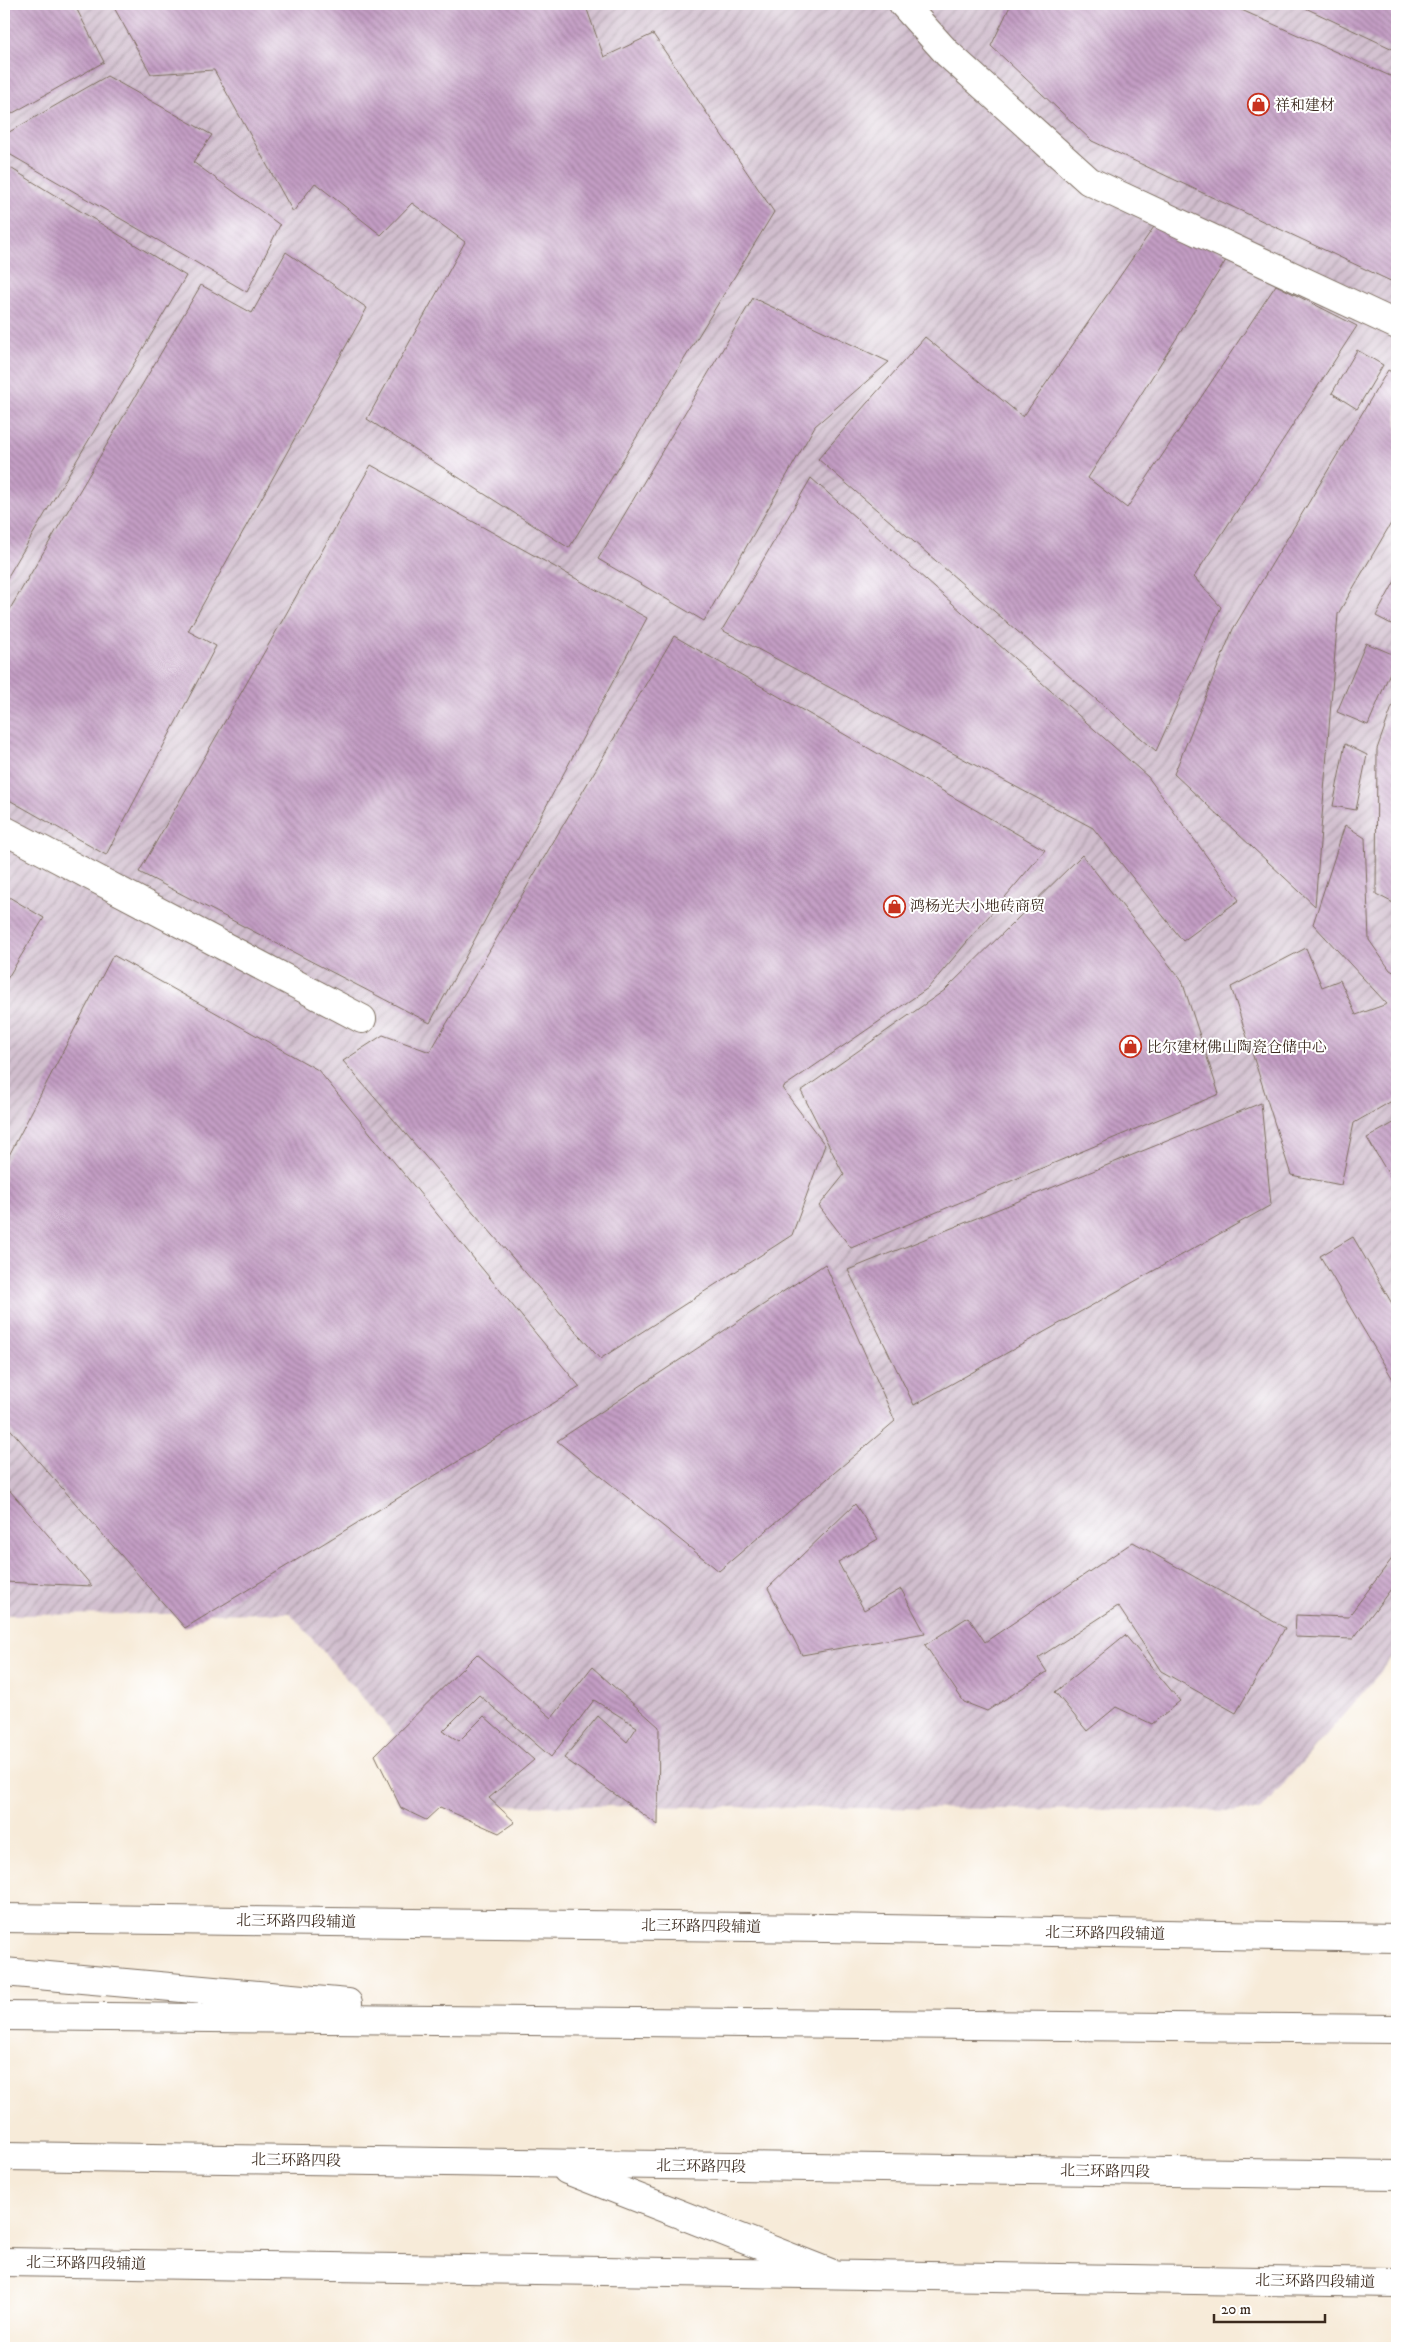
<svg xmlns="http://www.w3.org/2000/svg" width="1401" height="2352" font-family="'IM FELL DW Pica','Noto Serif SC',serif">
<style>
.industrial{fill:url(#industrial-furrows)}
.building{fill:url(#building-back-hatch)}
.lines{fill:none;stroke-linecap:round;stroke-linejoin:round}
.minor-casing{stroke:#7d6e5f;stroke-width:30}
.major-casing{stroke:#7d6e5f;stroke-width:30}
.highway-casing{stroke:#7d6e5f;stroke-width:30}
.minor{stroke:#fff;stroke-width:28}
.major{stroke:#fff;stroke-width:28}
.highway{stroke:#fff;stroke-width:28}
.labels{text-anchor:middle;stroke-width:4;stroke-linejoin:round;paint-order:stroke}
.poi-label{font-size:15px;fill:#3b2a1e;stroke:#fff;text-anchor:start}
.street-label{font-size:15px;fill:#3b2a1e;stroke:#fff}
</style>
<defs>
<pattern id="industrial-furrows" width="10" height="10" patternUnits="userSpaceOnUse" patternTransform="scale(1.25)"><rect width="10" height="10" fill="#d0bdcd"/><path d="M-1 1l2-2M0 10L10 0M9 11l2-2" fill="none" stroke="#aa9aa6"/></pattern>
<pattern id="building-back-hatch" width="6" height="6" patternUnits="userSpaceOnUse" patternTransform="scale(1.25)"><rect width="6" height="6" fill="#c39dc4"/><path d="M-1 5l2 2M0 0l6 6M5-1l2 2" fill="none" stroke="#a0809f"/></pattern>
</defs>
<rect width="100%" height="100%" fill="#fff"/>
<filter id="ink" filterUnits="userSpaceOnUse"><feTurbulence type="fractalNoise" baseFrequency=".02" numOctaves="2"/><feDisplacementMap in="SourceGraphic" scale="10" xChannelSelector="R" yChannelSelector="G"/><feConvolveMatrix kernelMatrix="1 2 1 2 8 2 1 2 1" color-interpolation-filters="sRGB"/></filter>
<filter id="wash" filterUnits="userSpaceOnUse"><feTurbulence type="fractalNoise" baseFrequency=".0096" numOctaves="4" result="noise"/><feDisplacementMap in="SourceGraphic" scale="20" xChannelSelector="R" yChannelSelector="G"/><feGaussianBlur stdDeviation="1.12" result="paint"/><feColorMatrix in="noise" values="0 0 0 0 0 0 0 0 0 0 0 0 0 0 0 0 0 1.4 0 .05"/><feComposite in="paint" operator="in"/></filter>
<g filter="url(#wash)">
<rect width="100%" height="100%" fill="#f7ebd9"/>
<polygon class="industrial" points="4,4 1397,4 1397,1653 1260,1811 455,1805 290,1613 4,1615"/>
<g id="blocks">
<g class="building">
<polygon points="4,4 74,4 104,62 4,118"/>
<polygon points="112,4 585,4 604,57 653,34 774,212 569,548 367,419 465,242 412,203 381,235 315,183 293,212 214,70 151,74"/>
<polygon points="1011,4 1228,4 1397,79 1397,284 1092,141 991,46"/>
<polygon points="1297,4 1397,4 1397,51"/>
<polygon points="107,76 212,135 193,162 280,225 247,292 4,151 4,135"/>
<polygon points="4,164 186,276 4,583"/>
<polygon points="1158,221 1228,257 1088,478 1127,508 1276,285 1357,326 1194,577 1221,607 1156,751 818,459 925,337 1023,417"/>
<polygon points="286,252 367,308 188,631 216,646 106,855 4,797 4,619 201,285 252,313"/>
<polygon points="753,298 889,362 815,426 704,621 598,559"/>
<polygon points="1357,350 1383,365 1357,409 1332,393"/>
<polygon points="1388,370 1397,375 1397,513 1338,614 1315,906 1174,774 1233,629"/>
<polygon points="371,465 647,618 430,1023 139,872"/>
<polygon points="811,478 1148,777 1239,900 1183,941 1093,828 722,630"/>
<polygon points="1397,577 1397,627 1376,616"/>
<polygon points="674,636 1045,850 928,988 782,1088 825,1145 792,1235 600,1359 343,1061 383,1035 430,1052"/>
<polygon points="1366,643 1397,656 1368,725 1337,712"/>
<polygon points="1397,693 1397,905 1376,894 1377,749"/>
<polygon points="1345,744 1367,755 1356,810 1333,806"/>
<polygon points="1345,825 1365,838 1369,940 1390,970 1397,974 1397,1098 1354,1123 1341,1185 1291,1175 1231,987 1306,948 1322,987 1340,980 1356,1015 1387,1004 1313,924"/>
<polygon points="1082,855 1182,981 1219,1094 851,1248 819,1206 844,1175 801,1091 945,990"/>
<polygon points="4,894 44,918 4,984"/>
<polygon points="113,955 318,1070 580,1387 185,1628 4,1422 4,1165"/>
<polygon points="1261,1103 1271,1205 914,1405 848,1270"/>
<polygon points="1397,1121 1397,1177 1392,1180 1367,1138"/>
<polygon points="1353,1237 1397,1312 1397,1386 1320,1256"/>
<polygon points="825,1264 895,1421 719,1571 557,1441"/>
<polygon points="4,1484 92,1586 4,1582"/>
<polygon points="855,1504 878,1539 838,1562 864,1610 901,1589 925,1633 802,1655 768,1588"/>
<polygon points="1133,1542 1285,1628 1236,1713 1161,1671 1118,1606 1038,1658 1047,1672 987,1711 964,1702 925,1645 968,1617 985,1642"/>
<polygon points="1397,1552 1397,1581 1353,1639 1295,1637 1296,1615 1348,1617"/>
<polygon points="1125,1635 1180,1701 1152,1724 1116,1707 1087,1731 1055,1692"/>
<polygon points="477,1654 552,1718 592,1667 659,1727 658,1825 564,1758 598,1716 627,1742 637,1727 594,1700 551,1757 479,1695 443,1731 459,1741 484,1716 534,1760 489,1798 515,1822 499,1833 440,1807 426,1820 401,1808 375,1755"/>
</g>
</g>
</g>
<g filter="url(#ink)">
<use href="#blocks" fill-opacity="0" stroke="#7d6e5f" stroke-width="1"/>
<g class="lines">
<defs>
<g id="minor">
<polyline points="903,4 947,53 1089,181 1397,325"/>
<polyline points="4,830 362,1019"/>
</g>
<g id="major">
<polyline points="4,1918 827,1928 1397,1938"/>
<polyline points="4,2262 1397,2283"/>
</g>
<g id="highway">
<polyline points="4,1972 348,2003"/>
<polyline points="4,2016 1397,2029"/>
<polyline points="4,2156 1397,2175"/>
<polyline points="567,2170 833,2274"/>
</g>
</defs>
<use href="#minor" class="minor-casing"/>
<use href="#major" class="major-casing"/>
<use href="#highway" class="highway-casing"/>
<use href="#minor" class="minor"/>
<use href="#major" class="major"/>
<use href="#highway" class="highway"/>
</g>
</g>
<defs>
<symbol id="shop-ring" viewBox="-11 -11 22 22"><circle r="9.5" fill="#fff" stroke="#c8321e" stroke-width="1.5"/><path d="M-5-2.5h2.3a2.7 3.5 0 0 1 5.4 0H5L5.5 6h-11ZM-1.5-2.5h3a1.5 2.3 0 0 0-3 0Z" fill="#c8321e"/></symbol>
</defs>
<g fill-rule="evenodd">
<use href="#shop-ring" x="1246" y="92" width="25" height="25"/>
<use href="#shop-ring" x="882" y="894" width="25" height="25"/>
<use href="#shop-ring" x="1118" y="1034" width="25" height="25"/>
</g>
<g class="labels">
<g class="poi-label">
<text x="1275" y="110">祥和建材</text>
<text x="910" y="911">鸿杨光大小地砖商贸</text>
<text x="1147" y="1052">比尔建材佛山陶瓷仓储中心</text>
</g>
<g class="street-label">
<text transform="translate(296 1921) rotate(1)" y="5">北三环路四段辅道</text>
<text transform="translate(701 1926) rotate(1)" y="5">北三环路四段辅道</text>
<text transform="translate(1105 1933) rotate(1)" y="5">北三环路四段辅道</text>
<text transform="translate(296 2160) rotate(1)" y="5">北三环路四段</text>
<text transform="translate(701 2166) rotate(1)" y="5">北三环路四段</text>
<text transform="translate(1105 2171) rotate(1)" y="5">北三环路四段</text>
<text transform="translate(86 2263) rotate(1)" y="5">北三环路四段辅道</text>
<text transform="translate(1315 2281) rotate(1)" y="5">北三环路四段辅道</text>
</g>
</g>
<rect width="1401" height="2352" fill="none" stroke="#fff" stroke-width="20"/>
<path d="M1214 2314v8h111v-8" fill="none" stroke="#3b2a1e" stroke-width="2.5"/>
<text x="1221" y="2314" font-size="15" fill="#3b2a1e" stroke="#ffffff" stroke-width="4" paint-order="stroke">20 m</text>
</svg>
